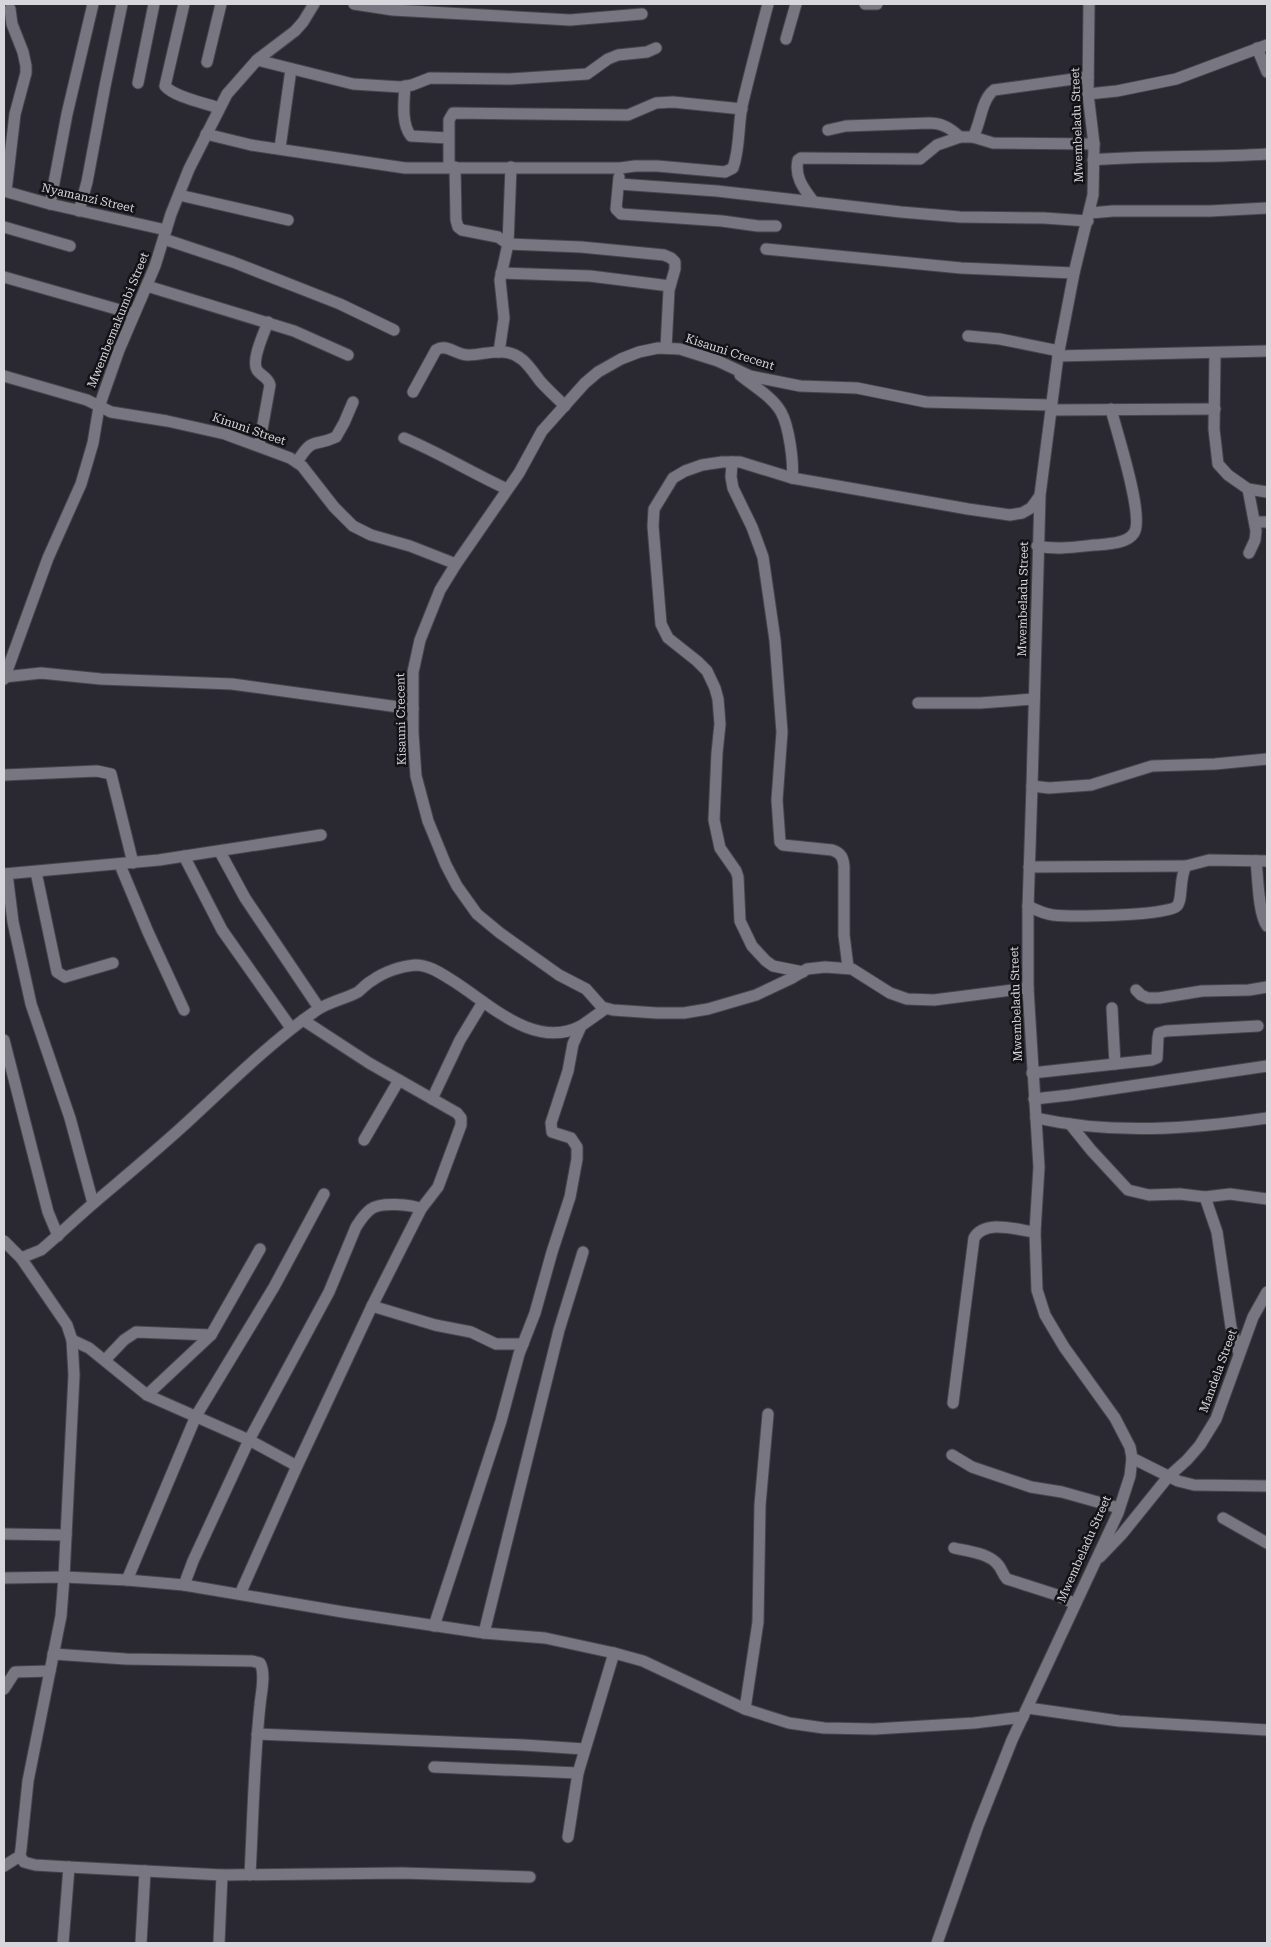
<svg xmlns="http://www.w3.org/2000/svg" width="1271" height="1947" font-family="'Roboto Serif',serif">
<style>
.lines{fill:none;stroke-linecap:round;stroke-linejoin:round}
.minor-casing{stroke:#46454c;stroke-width:13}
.minor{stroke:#787681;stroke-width:11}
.labels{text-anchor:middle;stroke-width:5;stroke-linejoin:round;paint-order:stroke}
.street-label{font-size:12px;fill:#d7d6dc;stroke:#131216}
</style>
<rect width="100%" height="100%" fill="#2a2932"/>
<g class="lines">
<defs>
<g id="minor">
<path d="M 184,4 L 165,86 C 174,97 205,103 219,108"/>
<polyline points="354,4 393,10 570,20 642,14"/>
<polyline points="865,4 877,4"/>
<polyline points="786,39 796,4"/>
<polyline points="1257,48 1267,72"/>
<polyline points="257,60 353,84 401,87 412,85 430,78 510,79 587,74 608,59 618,55 647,52 656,48"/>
<polyline points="207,62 221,4"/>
<polyline points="138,83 154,4"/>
<path d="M 405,86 C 404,101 401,124 411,136 L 448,138"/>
<polyline points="1088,94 1117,91 1176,79 1267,45"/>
<path d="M 828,130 L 846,126 L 929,123 C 942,123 950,128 960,137"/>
<path d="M 206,134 L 251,145 L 405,168 L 620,168 L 635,166 L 657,166 L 725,172 L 733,168 C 740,148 738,127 742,106 C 750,72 759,38 768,4"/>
<path d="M 973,137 C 981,123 981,100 994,90 L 1088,77"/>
<polyline points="280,148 291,69"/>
<path d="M 1093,160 C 1151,155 1209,158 1267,154"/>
<polyline points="449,167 449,120 453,113 628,115 656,103 673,102 742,109"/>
<polyline points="455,167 456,220 458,227 462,230 498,237 508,244 581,247 664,255 671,258 675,262 675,269 669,290 666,348"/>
<polyline points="619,177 616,209 621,214 722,221 758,226 776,226"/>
<polyline points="619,184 717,191 901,212 960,217 1044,218 1088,221"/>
<polyline points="4,191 50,204 166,230"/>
<polyline points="6,191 15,114 26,73 26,66 23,52 12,24 10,9"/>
<polyline points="179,195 288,220"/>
<path d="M 813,201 C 804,189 794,177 798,160 L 801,158 L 920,159 L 937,145 L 960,137 L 973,137 L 993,143 L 1094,144"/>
<polyline points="50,204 67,114 93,4"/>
<polyline points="79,211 87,182 105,86 122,4"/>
<polyline points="1090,213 1113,211 1210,211 1267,208"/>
<polyline points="4,227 70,246"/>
<polyline points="164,239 233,262 340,304 394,330"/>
<polyline points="766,249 961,268 1074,273"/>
<polyline points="501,273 590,276 670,286"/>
<polyline points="4,277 134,314"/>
<polyline points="147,286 294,331 348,355"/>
<polyline points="968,336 1000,339 1059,351"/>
<polyline points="499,352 504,318 500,280 508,244 511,167"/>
<polyline points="1215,353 1214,429 1218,464 1228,475 1248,489 1267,492"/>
<polyline points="1058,356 1267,351"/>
<path d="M 740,375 C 753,386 773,397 781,412 C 789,426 794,463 792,478"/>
<polyline points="4,376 87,400 111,412 167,421 225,434 290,458 302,466 334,507 353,526 371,535 410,546 456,564"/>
<path d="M 413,392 L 436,350 C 447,343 456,355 468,355 C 480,355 491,351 503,352 C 522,353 530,368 540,381 C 548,390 557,398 565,406"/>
<polyline points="1052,410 1215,409"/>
<path d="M 404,438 C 440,453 472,473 507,489"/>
<path d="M 259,446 L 270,385 C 268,377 261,376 257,370 C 251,360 264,333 268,322"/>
<path d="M 297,462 C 314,435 313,448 336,437 L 344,423 L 353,402"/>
<path d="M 732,462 L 731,477 L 733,488 L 752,527 L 763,557 L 775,640 L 782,732 L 777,800 L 780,842 L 783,845 L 832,850 C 841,853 843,857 844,866 L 844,935 L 848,967"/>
<polyline points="1248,489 1256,531 1255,540 1249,553"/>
<polyline points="1255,522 1267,522"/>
<path d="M 1037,546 C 1056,550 1075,547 1095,545 C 1106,544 1127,544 1134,533 C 1145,517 1116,430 1111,409"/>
<polyline points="4,677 41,673 101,679 232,684 413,709"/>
<polyline points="4,679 48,558 81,484 93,443 99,407 106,387 119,350 155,266 171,214 189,169 227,94 257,60 295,31 303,22 314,4"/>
<polyline points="918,703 980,703 1034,699"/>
<polyline points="4,775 97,771 111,774 133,863"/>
<polyline points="1032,786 1049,788 1091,785 1152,766 1215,764 1267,759"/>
<polyline points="220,852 245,898 319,1008"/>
<polyline points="184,856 222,930 291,1028"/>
<path d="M 1256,861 C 1258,876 1258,914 1267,926"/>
<polyline points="120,865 148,932 184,1010"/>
<polyline points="1029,867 1186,866"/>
<polyline points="36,872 57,972 65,977 113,963"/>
<polyline points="4,874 159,860 321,835"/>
<polyline points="7,874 13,922 31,1004 70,1118 93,1203"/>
<path d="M 1028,906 C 1036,910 1044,914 1053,915 C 1069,917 1169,916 1177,906 C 1183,899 1179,878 1186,866 L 1209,860 L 1267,861"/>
<polyline points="803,972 773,966 766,961 752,946 740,921 738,877 736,871 720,848 714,820 717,753 720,724 718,699 715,688 707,671 697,661 668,638 661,624 653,526 654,509 673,478 685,471 702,465 722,462 740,462 792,478 968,509 1010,515 1022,513 1031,508 1039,497"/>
<polyline points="1028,988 934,1000 907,999 890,993 852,969 825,967 807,969 792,978 756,995 708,1009 684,1013 657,1013 613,1010 602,1007 586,989 559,975 500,933 477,914 457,886 446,865 428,821 416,776 413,733 413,672 420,640 440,590 456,564 519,473 542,431 585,383 598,372 621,359 639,352 658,348 680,349 718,361 750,376 800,386 857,388 926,402 1052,405"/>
<polyline points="1136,990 1141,995 1148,998 1159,998 1202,991 1249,990 1267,987"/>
<polyline points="1112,1008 1115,1064"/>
<polyline points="4,1040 48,1212 58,1236"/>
<polyline points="1032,1073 1152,1060 1157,1058 1158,1038 1159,1033 1166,1031 1258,1026"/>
<polyline points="432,1099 460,1040 483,1002"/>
<polyline points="1034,1099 1070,1095 1267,1066"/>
<path d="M 1036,1118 C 1113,1135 1190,1129 1267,1118"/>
<polyline points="1070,1124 1091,1150 1128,1190 1149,1195 1180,1194 1205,1197 1230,1194 1267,1199"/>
<polyline points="364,1140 399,1080"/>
<polyline points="1205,1197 1217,1232 1231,1327 1239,1353"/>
<polyline points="4,1241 21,1258 67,1325 72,1340 74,1375 64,1577 61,1616 28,1781 21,1849 20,1856 24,1862 35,1865 69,1867 222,1875 402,1873 530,1877"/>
<path d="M 21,1258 L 41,1250 C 59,1235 76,1218 95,1202 C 128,1174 162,1146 194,1116 C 234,1079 272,1041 317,1010 C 329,1002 345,999 358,992 C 363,988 367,983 373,980 C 384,972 401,966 415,965 C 428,965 439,972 450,979 C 487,1001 533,1051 581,1026"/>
<polyline points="372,1306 435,1325 471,1332 496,1344 523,1344"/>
<polyline points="72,1340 89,1348 147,1395 249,1440 297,1466"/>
<polyline points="105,1360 124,1340 136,1332 211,1335"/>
<polyline points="147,1395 211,1335 260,1249"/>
<path d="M 953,1403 L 974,1238 C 985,1219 1017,1230 1035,1232"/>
<polyline points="952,1455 972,1467 1031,1487 1062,1492 1119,1508"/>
<polyline points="1132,1458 1178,1481 1194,1485 1267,1486"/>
<polyline points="1223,1518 1267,1543"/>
<polyline points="4,1534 66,1535"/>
<path d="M 954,1548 C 967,1551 990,1553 999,1566 C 1002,1570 1003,1575 1007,1579 L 1057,1595 L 1075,1604"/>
<polyline points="1100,1557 1122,1534 1168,1477 1187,1460 1200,1445 1216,1419 1253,1317 1267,1292"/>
<polyline points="4,1578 64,1577 127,1580 184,1585 343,1612 484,1633 545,1638 614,1653 643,1661 745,1709 789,1723 824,1728 874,1729 974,1723 1023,1717"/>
<polyline points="127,1580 196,1416 274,1287 324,1194"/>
<path d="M 184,1585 L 193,1561 L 249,1440 L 329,1292 L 356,1227 C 360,1221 364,1214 371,1209 C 380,1202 411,1204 421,1209"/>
<polyline points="240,1594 297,1466 372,1306 421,1209 438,1187 461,1125 461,1118 457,1113 369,1063 303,1020"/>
<polyline points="434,1626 501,1421 519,1354 535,1313 552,1252 570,1197 577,1159 577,1147 571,1138 552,1132 551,1123 568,1071 573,1044 581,1026 605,1009"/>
<polyline points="484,1633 559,1330 583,1252"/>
<path d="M 53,1654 L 126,1659 L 252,1661 L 260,1663 C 266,1674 261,1693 260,1705 C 254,1761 253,1818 250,1875"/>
<polyline points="4,1689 15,1672 50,1671"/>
<polyline points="1028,1708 1119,1721 1267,1730"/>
<polyline points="745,1709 758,1622 760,1505 768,1414"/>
<polyline points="257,1734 524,1745 584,1749"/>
<polyline points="434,1767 578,1773"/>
<polyline points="568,1837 578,1773 614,1653"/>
<polyline points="4,1866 20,1856"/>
<polyline points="63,1943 69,1867"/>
<polyline points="141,1943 145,1871"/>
<polyline points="219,1943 222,1875"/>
<polyline points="937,1943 978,1826 1012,1740 1118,1513 1130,1476 1132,1458 1130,1447 1115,1418 1064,1347 1045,1315 1037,1290 1035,1232 1039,1167 1028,988 1028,908 1032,786 1040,495 1058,356 1074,273 1093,195 1094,144 1088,94 1089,4"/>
</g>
</defs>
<use href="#minor" class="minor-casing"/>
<use href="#minor" class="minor"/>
</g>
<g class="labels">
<g class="street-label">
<text transform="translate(1077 125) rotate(-92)" y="4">Mwembeladu Street</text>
<text transform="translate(88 198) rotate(13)" y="4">Nyamanzi Street</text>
<text transform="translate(118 320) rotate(-68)" y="4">Mwembemakumbi Street</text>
<text transform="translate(730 352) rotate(18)" y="4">Kisauni Crecent</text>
<text transform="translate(249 429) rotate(19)" y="4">Kinuni Street</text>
<text transform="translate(1023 599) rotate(-89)" y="4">Mwembeladu Street</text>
<text transform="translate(401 719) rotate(-91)" y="4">Kisauni Crecent</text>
<text transform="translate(1016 1004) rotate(-92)" y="4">Mwembeladu Street</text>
<text transform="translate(1218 1371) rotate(-70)" y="4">Mandela Street</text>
<text transform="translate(1084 1549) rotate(-66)" y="4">Mwembeladu Street</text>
</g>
</g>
<rect width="1271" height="1947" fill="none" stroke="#d7d6dc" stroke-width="10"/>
</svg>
